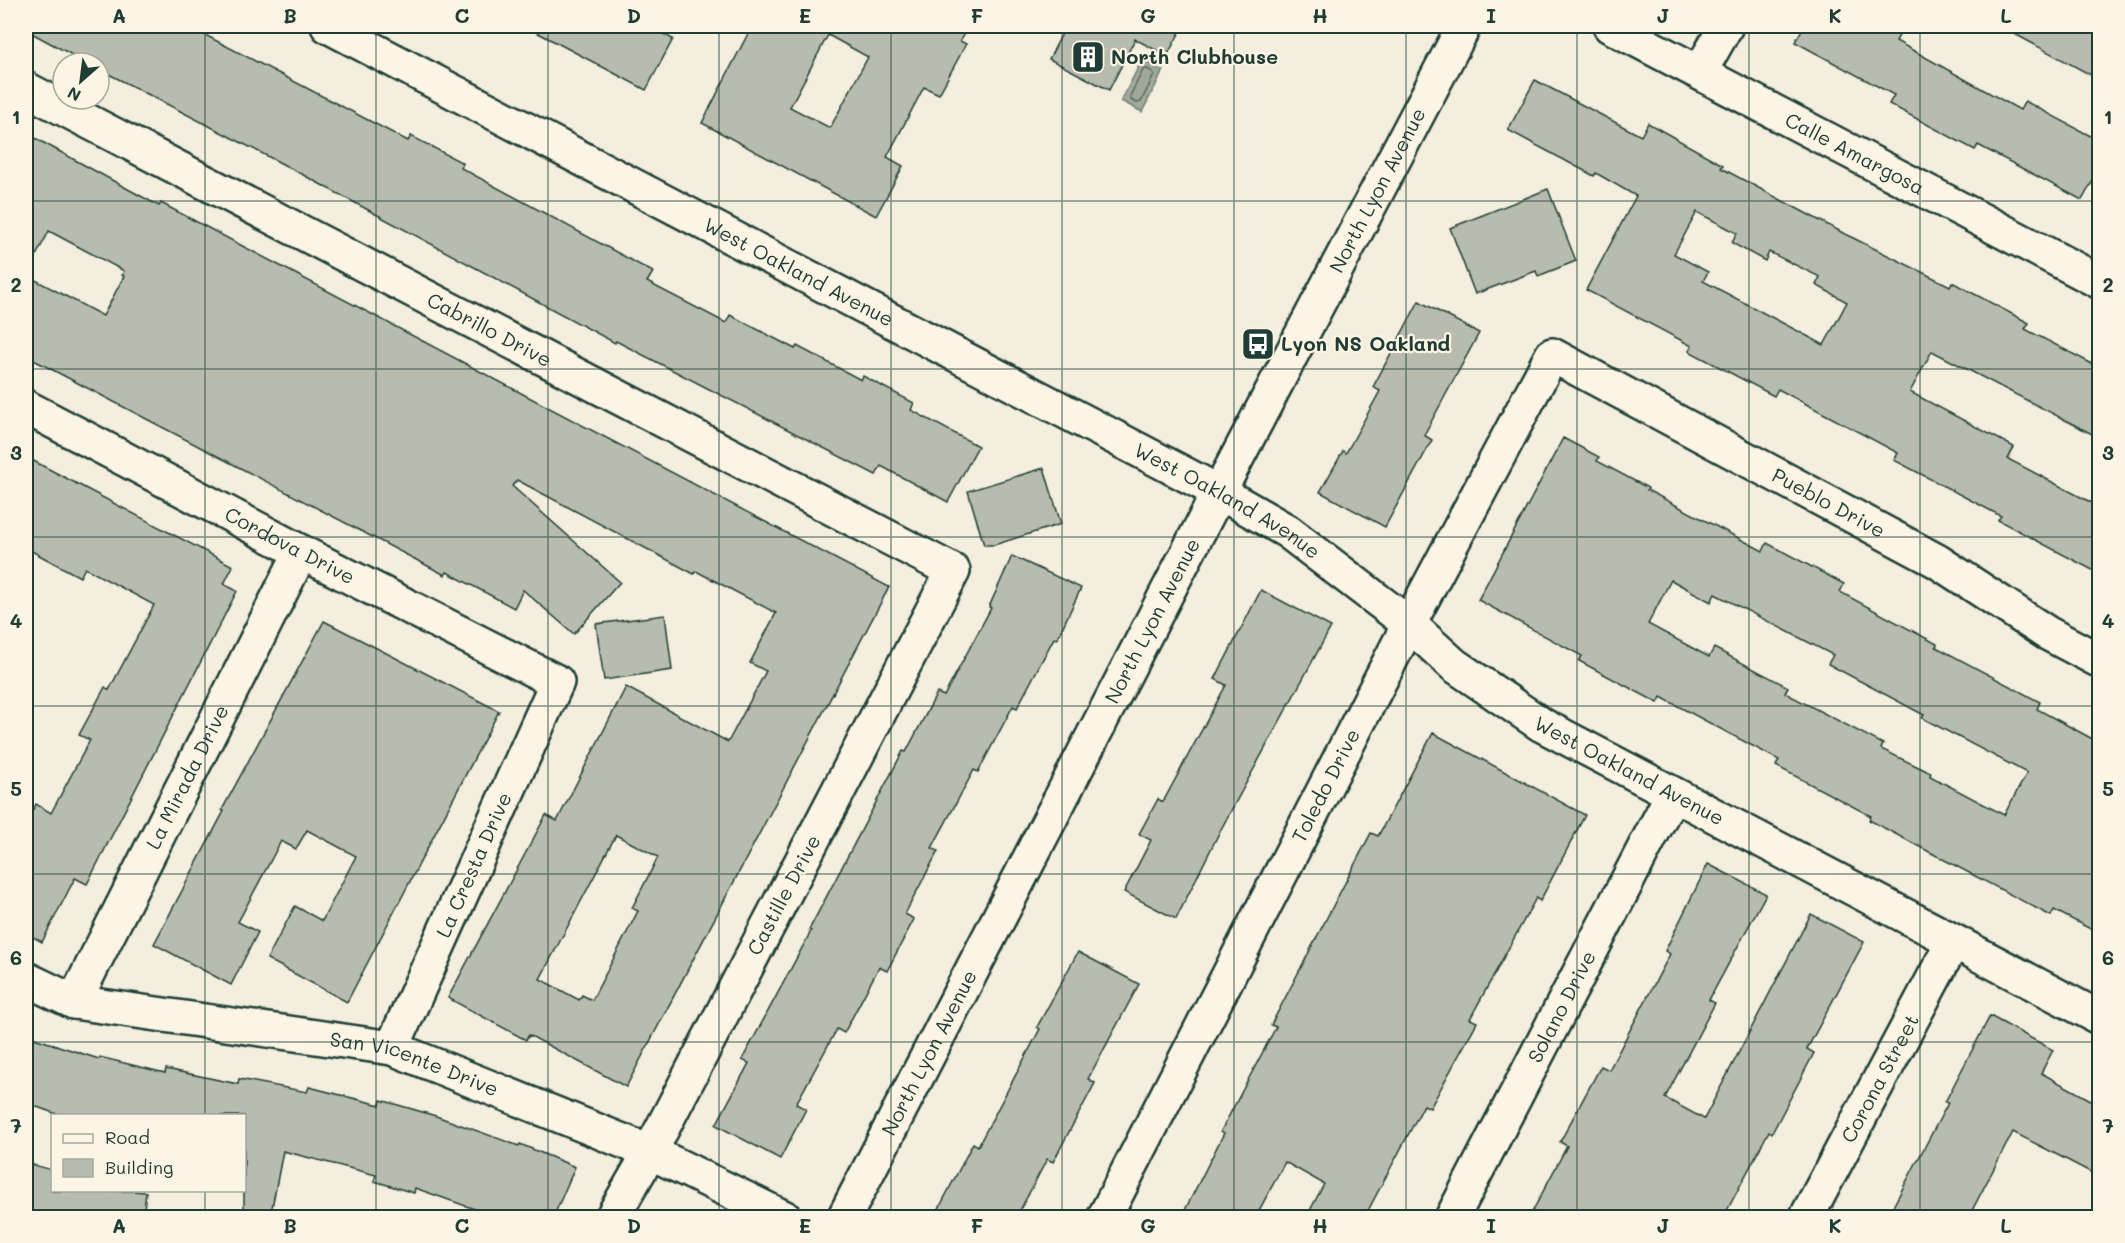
<svg xmlns="http://www.w3.org/2000/svg" width="2125" height="1243" font-family="Mali,sans-serif">
<style>
.water{fill:#a0a89b;stroke:#6c7d72;stroke-width:1.5}
.lines{fill:none;stroke-linecap:round;stroke-linejoin:round}
.shore{stroke:#53685d;stroke-width:1.5}
.building{fill:#b8bcae;stroke:#1f3d34;stroke-width:1.5;fill-rule:evenodd}
.minor-casing{stroke:#1f3d34;stroke-width:38}
.minor{stroke:#fcf5e5;stroke-width:33}
.grid{fill:none;stroke:#1f3d34;stroke-width:1.5;stroke-opacity:0.55}
.labels{text-anchor:middle;stroke-width:4.5;stroke-linejoin:round;paint-order:stroke}
.poi-label{font-size:20px;font-weight:bold;fill:#1f3d34;stroke:#fcf5e5;text-anchor:start}
.street-label{font-size:20px;fill:#1f3d34;stroke:#fcf5e5}
.neatline{fill:none;stroke:#1f3d34;stroke-width:2}
.grid-label{font-size:20px;text-anchor:middle;font-weight:bold;fill:#1f3d34}
</style>
<rect width="100%" height="100%" fill="#f3eede"/>
<filter id="ink" filterUnits="userSpaceOnUse"><feTurbulence type="fractalNoise" baseFrequency=".0167" numOctaves="2"/><feDisplacementMap in="SourceGraphic" scale="12" xChannelSelector="R" yChannelSelector="G"/><feConvolveMatrix kernelMatrix="1 2 1 2 8 2 1 2 1" color-interpolation-filters="sRGB"/></filter>
<g filter="url(#ink)">
<polygon class="water" points="1142,60 1163,71 1142,112 1121,101"/>
<g class="lines">
<polygon class="shore" points="1147,69 1153,72 1154,75 1141,102 1137,103 1131,100 1130,96 1143,70"/>
</g>
<g class="building">
<polygon points="26,26 188,26 408,141 411,136 463,163 461,168 653,272 647,282 726,323 730,315 795,349 797,346 861,380 863,376 914,403 911,410 978,446 948,502 881,466 876,475 616,341 615,343 294,170 99,69 99,63 87,63 26,30"/>
<polygon points="525,26 648,26 673,39 646,90"/>
<path d="M 752,26 L 968,26 L 960,41 L 966,44 L 939,94 L 924,87 L 887,157 L 903,166 L 876,216 L 702,123 ZM 828,35 L 868,57 L 830,128 L 790,107 Z"/>
<polygon points="1066,26 1183,26 1167,56 1135,39 1109,90 1049,59"/>
<polygon points="1804,26 1904,26 1896,41 2020,110 2025,101 2100,141 2100,168 2082,200 1978,145 1975,150 1889,104 1894,95 1795,42"/>
<polygon points="2000,26 2100,26 2100,80"/>
<path d="M 1535,80 L 1641,136 L 1648,123 L 1723,165 L 1721,168 L 1843,233 L 1950,286 L 1952,282 L 2029,323 L 2025,329 L 2100,368 L 2100,419 L 2092,434 L 1932,351 L 1910,392 L 2014,447 L 2008,459 L 2100,507 L 2100,574 L 1998,520 L 2001,516 L 1894,460 L 1898,453 L 1778,389 L 1774,396 L 1689,351 L 1692,346 L 1586,290 L 1636,196 L 1596,173 L 1594,176 L 1508,130 ZM 1697,212 L 1737,233 L 1732,243 L 1765,261 L 1769,252 L 1820,277 L 1816,285 L 1847,302 L 1824,345 L 1703,281 L 1708,272 L 1674,254 Z"/>
<path d="M 33,137 L 159,206 L 161,203 L 889,587 L 626,1087 L 529,1035 L 526,1040 L 448,998 L 546,815 L 557,821 L 626,687 L 728,742 L 766,671 L 750,663 L 776,613 L 696,571 L 694,574 L 517,480 L 512,486 L 620,582 L 574,634 L 523,590 L 514,608 L 447,572 L 445,575 L 26,356 L 26,152 ZM 49,231 L 124,271 L 122,275 L 124,276 L 103,316 L 26,275 ZM 616,835 L 658,857 L 632,908 L 638,911 L 592,1000 L 582,995 L 579,1000 L 540,979 Z"/>
<polygon points="1548,189 1576,261 1538,276 1536,271 1475,294 1450,228"/>
<polygon points="1419,301 1479,333 1424,435 1432,440 1385,527 1320,492 1343,451 1346,453 1380,391 1373,387"/>
<path d="M 1563,438 L 1599,457 L 1597,461 L 1648,488 L 1647,490 L 1763,551 L 1767,543 L 1844,584 L 1840,592 L 1937,644 L 1936,647 L 2040,702 L 2037,709 L 2100,743 L 2100,934 L 2054,910 L 2051,916 L 1920,847 L 1869,820 L 1871,816 L 1776,766 L 1779,760 L 1661,697 L 1658,703 L 1579,661 L 1582,656 L 1478,600 ZM 1671,580 L 1711,602 L 1715,594 L 1833,655 L 1828,664 L 1924,715 L 1922,718 L 2027,773 L 2004,815 L 1930,776 L 1931,773 L 1881,749 L 1883,744 L 1785,693 L 1788,687 L 1714,648 L 1709,657 L 1648,624 Z"/>
<polygon points="26,457 233,566 224,584 237,591 87,884 75,878 42,942 26,933 26,823 36,804 51,813 90,740 79,735 105,687 109,690 154,605 85,568 80,577 26,548"/>
<polygon points="1044,468 1061,524 994,545 984,545 968,491"/>
<polygon points="1012,556 1081,588 1057,639 1054,638 1017,708 1013,706 978,772 974,770 932,848 938,851 905,914 914,919 887,971 879,967 844,1033 837,1029 796,1104 806,1109 780,1159 716,1125 749,1063 742,1060 811,931 809,930 903,751 906,752 937,693 944,696 991,608 989,607"/>
<polygon points="1261,590 1331,627 1220,831 1176,919 1124,892 1151,840 1139,834 1158,799 1163,802 1226,685 1215,679"/>
<polygon points="665,615 672,670 604,680 596,624"/>
<polygon points="324,621 499,711 347,1002 267,959 295,906 322,921 356,856 307,830 296,849 281,841 238,922 258,932 231,985 154,944 224,811 222,810"/>
<polygon points="1433,733 1585,815 1540,901 1536,898 1470,1019 1477,1022 1430,1108 1424,1105 1364,1218 1306,1218 1324,1184 1285,1162 1255,1218 1181,1218 1224,1133 1221,1131 1276,1027 1271,1025 1295,979 1371,833 1378,836"/>
<polygon points="1708,864 1766,894 1709,1000 1715,1003 1665,1098 1704,1119 1811,914 1864,942 1807,1049 1814,1053 1772,1133 1769,1131 1723,1218 1529,1218 1567,1146 1560,1142 1601,1066 1609,1070 1670,954 1665,951"/>
<polygon points="1078,952 1139,984 1088,1079 1095,1083 1053,1162 1047,1159 1016,1218 934,1218 973,1143 978,1146 1040,1029 1037,1027"/>
<polygon points="1990,1016 2053,1050 2041,1073 2100,1105 2100,1177 2013,1132 1968,1218 1887,1218 1948,1103 1945,1102"/>
<polygon points="34,1038 99,1059 100,1057 165,1073 166,1069 238,1084 239,1079 307,1092 309,1087 380,1105 381,1100 436,1116 519,1146 520,1144 575,1167 553,1218 500,1218 415,1188 414,1193 374,1181 376,1175 283,1151 270,1218 244,1218 244,1116 62,1116 26,1103 26,1065"/>
<polygon points="26,1163 52,1170 52,1191 131,1191 146,1192 143,1218 26,1218"/>
</g>
<g class="lines">
<defs>
<g id="minor">
<path id="s1" d="M 328,26 L 1219,492 L 1287,531 L 1409,624 L 1454,665 L 1542,725 L 2100,1018"/>
<path id="s2" d="M 1610,26 L 2100,282"/>
<polyline points="1700,72 1726,26"/>
<path id="s3" d="M 26,89 L 953,571 L 650,1152 L 612,1218"/>
<path id="s4" d="M 26,407 L 301,552 L 557,682 L 392,1048"/>
<path id="s5" d="M 26,979 L 74,1002 L 392,1048 L 650,1152 L 785,1218"/>
<path id="s6" d="M 74,1002 L 301,552"/>
<path id="s7" d="M 844,1218 L 1219,492 L 1464,26"/>
<path id="s8" d="M 1104,1218 L 1409,624 L 1552,355 L 1937,561 L 2047,633 L 2100,661"/>
<path id="s9" d="M 1452,1218 L 1672,795"/>
<path id="s10" d="M 1806,1218 L 1953,942"/>
</g>
</defs>
<use href="#minor" class="minor-casing"/>
<use href="#minor" class="minor"/>
</g>
</g>
<path class="grid" d="M 205,26 L 205,1116M 376,26 L 376,1218M 548,26 L 548,1218M 719,26 L 719,1218M 891,26 L 891,1218M 1062,26 L 1062,1218M 1234,26 L 1234,1218M 1406,26 L 1406,1218M 1577,26 L 1577,1218M 1749,26 L 1749,1218M 1920,26 L 1920,1218M 26,201 L 2100,201M 26,369 L 2100,369M 26,537 L 2100,537M 26,706 L 2100,706M 26,874 L 2100,874M 26,1042 L 2100,1042M 205,1190 L 205,1218"/>
<defs>
<symbol id="building-square" viewBox="-11 -11 22 22"><rect x="-9" y="-9" width="18" height="18" rx="4" fill="#1f3d34" stroke="#fcf5e5"/><path d="M-4-6H4V6H1V3H-1V6H-4ZM-2.5-4.3h1.7v1.8h-1.7ZM.8-4.3h1.7v1.8H.8ZM-2.5-1h1.7V.8h-1.7ZM.8-1h1.7V.8H.8Z" fill="#fff"/></symbol>
<symbol id="bus-square" viewBox="-11 -11 22 22"><rect x="-9" y="-9" width="18" height="18" rx="4" fill="#1f3d34" stroke="#fcf5e5"/><path d="M-5-6H5V4H4V6H2V4H-2V6H-4V4H-5ZM-3.5-4V0h7V-4ZM-3.5 1.2v1.5H-2V1.2ZM2 1.2v1.5H3.5V1.2Z" fill="#fff"/></symbol>
</defs>
<g fill-rule="evenodd">
<use href="#building-square" x="1069" y="38" width="38" height="38"/>
<use href="#bus-square" x="1239" y="325" width="38" height="38"/>
</g>
<g class="labels">
<g class="poi-label">
<text x="1111" y="64">North Clubhouse</text>
<text x="1281" y="351">Lyon NS Oakland</text>
</g>
<g class="street-label">
<text dy="7" stroke="none"><textPath href="#s2" startOffset="276">Calle Amargosa</textPath></text>
<text dy="7" stroke="none"><textPath href="#s7" startOffset="1158">North Lyon Avenue</textPath></text>
<text dy="7" stroke="none"><textPath href="#s1" startOffset="531">West Oakland Avenue</textPath></text>
<text dy="7" stroke="none"><textPath href="#s3" startOffset="522">Cabrillo Drive</textPath></text>
<text dy="7" stroke="none"><textPath href="#s1" startOffset="1017">West Oakland Avenue</textPath></text>
<text dy="7" stroke="none"><textPath href="#s8" startOffset="1286">Pueblo Drive</textPath></text>
<text dy="7" stroke="none"><textPath href="#s4" startOffset="298">Cordova Drive</textPath></text>
<text dy="7" stroke="none"><textPath href="#s7" startOffset="672">North Lyon Avenue</textPath></text>
<text dy="7" stroke="none"><textPath href="#s1" startOffset="1503">West Oakland Avenue</textPath></text>
<text dy="7" stroke="none"><textPath href="#s6" startOffset="252">La Mirada Drive</textPath></text>
<text dy="7" stroke="none"><textPath href="#s8" startOffset="486">Toledo Drive</textPath></text>
<text transform="translate(474 865) rotate(-66)" y="7">La Cresta Drive</text>
<text transform="translate(784 895) rotate(-62)" y="7">Castille Drive</text>
<text dy="7" stroke="none"><textPath href="#s9" startOffset="238">Solano Drive</textPath></text>
<text dy="7" stroke="none"><textPath href="#s7" startOffset="186">North Lyon Avenue</textPath></text>
<text dy="7" stroke="none"><textPath href="#s5" startOffset="400">San Vicente Drive</textPath></text>
<text dy="7" stroke="none"><textPath href="#s10" startOffset="158">Corona Street</textPath></text>
</g>
</g>
<rect width="2125" height="1243" fill="none" stroke="#fcf5e5" stroke-width="66"/>
<rect x="51" y="1114" width="195" height="78" fill="#fcf5e5" stroke="#a4ab9e" stroke-width="1.5"/>
<rect x="63" y="1134" width="30" height="9" fill="#fcf5e5" stroke="#a4ab9e" stroke-width="1.5"/>
<text x="105" y="1144" font-size="18" fill="#1f3d34">Road</text>
<rect x="63" y="1159" width="30" height="18" fill="#b8bcae" stroke="#a4ab9e" stroke-width="1.5"/>
<text x="105" y="1174" font-size="18" fill="#1f3d34">Building</text>
<g transform="translate(81 81) rotate(208)"><circle r="28" fill="#fcf5e5" stroke="#a4ab9e" stroke-width="1.5"/>
<path d="M0-4.5L10 22L0 15L-10 22Z" fill="#1f3d34"/>
<text y="-9" font-size="16" font-weight="bold" text-anchor="middle" fill="#1f3d34">N</text>
</g>
<rect x="33" y="33" width="2059" height="1177" class="neatline"/>
<g class="grid-label">
<text x="119" y="23">A</text>
<text x="290" y="23">B</text>
<text x="462" y="23">C</text>
<text x="634" y="23">D</text>
<text x="805" y="23">E</text>
<text x="977" y="23">F</text>
<text x="1148" y="23">G</text>
<text x="1320" y="23">H</text>
<text x="1491" y="23">I</text>
<text x="1663" y="23">J</text>
<text x="1835" y="23">K</text>
<text x="2006" y="23">L</text>
<text x="16" y="124">1</text>
<text x="2108" y="124">1</text>
<text x="16" y="292">2</text>
<text x="2108" y="292">2</text>
<text x="16" y="460">3</text>
<text x="2108" y="460">3</text>
<text x="16" y="628">4</text>
<text x="2108" y="628">4</text>
<text x="16" y="796">5</text>
<text x="2108" y="796">5</text>
<text x="16" y="965">6</text>
<text x="2108" y="965">6</text>
<text x="16" y="1133">7</text>
<text x="2108" y="1133">7</text>
<text x="119" y="1233">A</text>
<text x="290" y="1233">B</text>
<text x="462" y="1233">C</text>
<text x="634" y="1233">D</text>
<text x="805" y="1233">E</text>
<text x="977" y="1233">F</text>
<text x="1148" y="1233">G</text>
<text x="1320" y="1233">H</text>
<text x="1491" y="1233">I</text>
<text x="1663" y="1233">J</text>
<text x="1835" y="1233">K</text>
<text x="2006" y="1233">L</text>
</g>
</svg>
